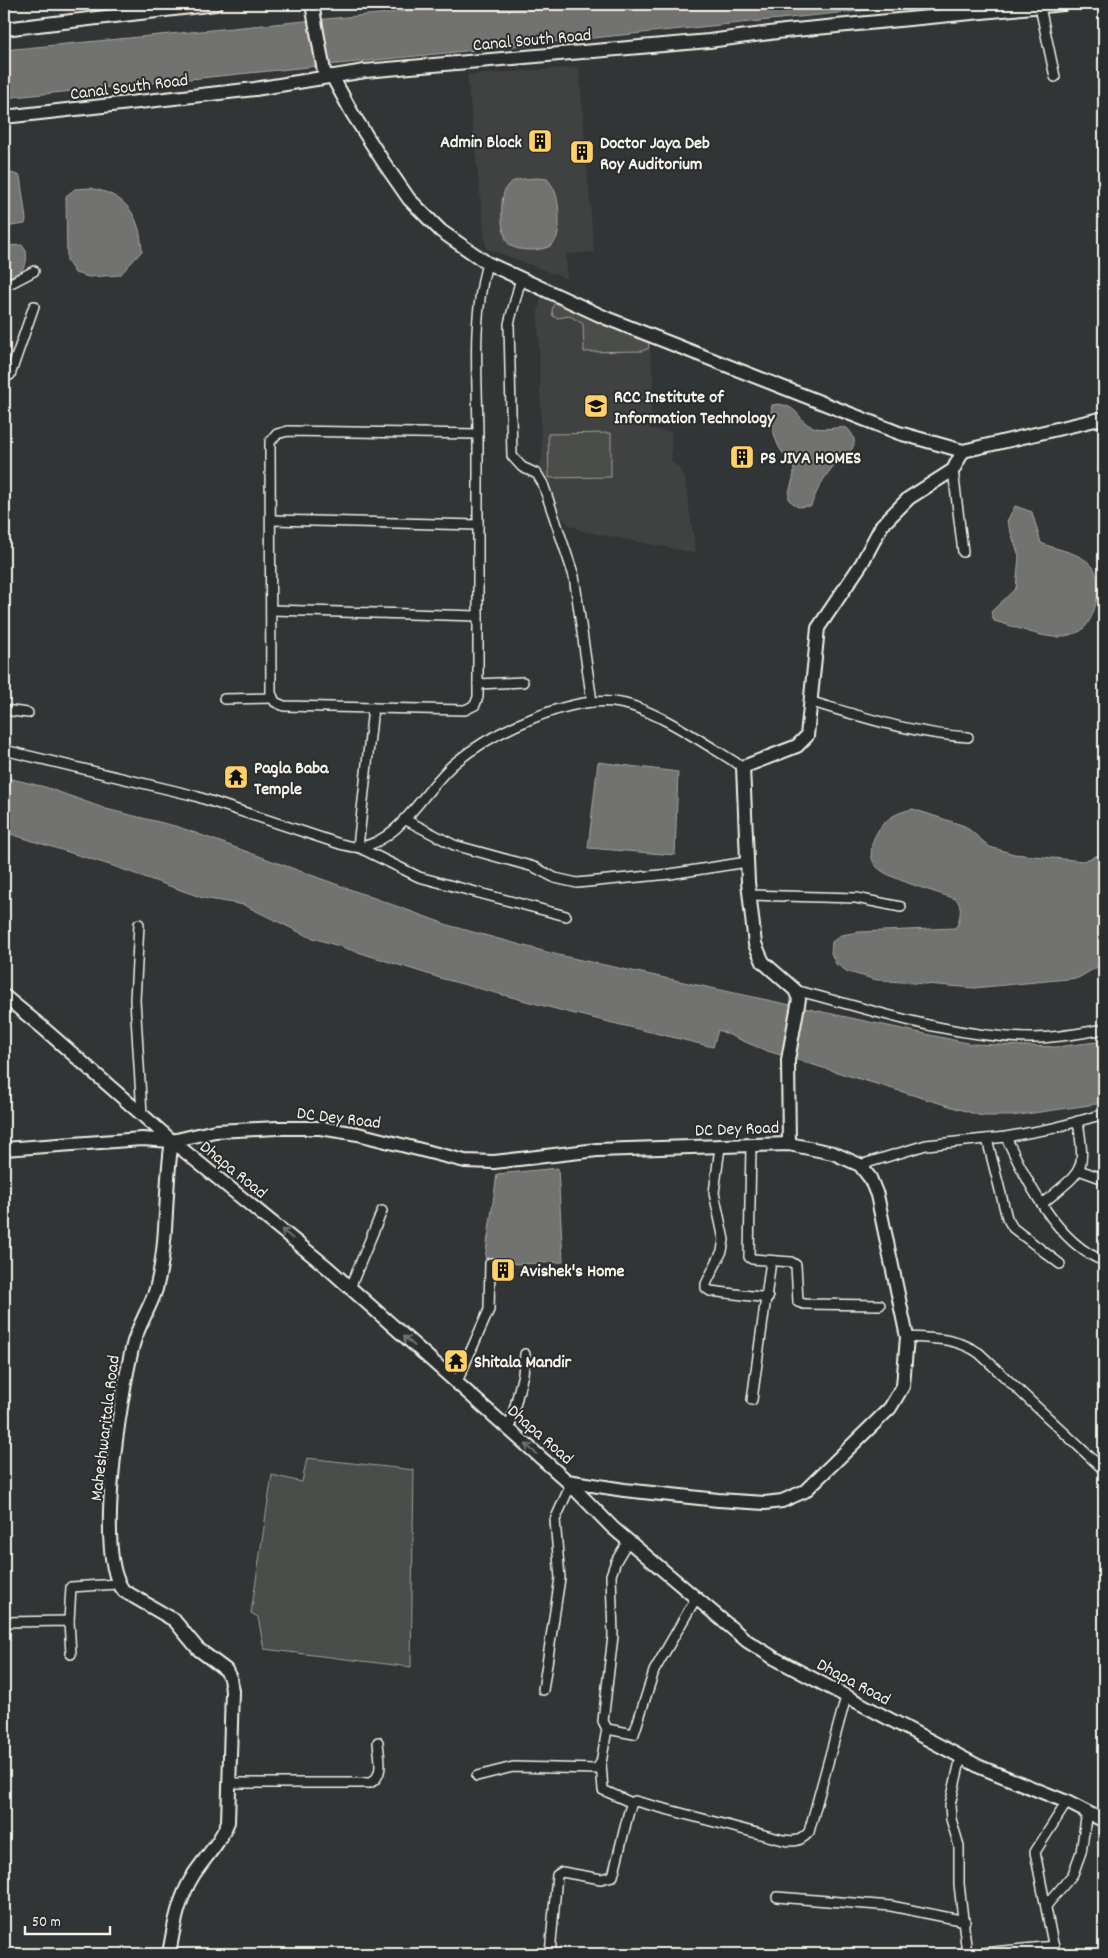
<svg xmlns="http://www.w3.org/2000/svg" width="1108" height="1958" font-family="Dekko,sans-serif">
<style>
.built{fill:#404242}
.green{fill:#4b4d4c;stroke:#a09f9a}
.water{fill:#727370;stroke:#a6a5a0}
.lines{fill:none;stroke-linecap:round;stroke-linejoin:round}
.street-casing{stroke:#f4f1e8;stroke-width:12}
.secondary-casing{stroke:#f4f1e8;stroke-width:16}
.street{stroke:#2a2d2e;stroke-width:9}
.secondary{stroke:#2a2d2e;stroke-width:12}
.oneway{stroke:#71726f}
.labels{text-anchor:middle;stroke-width:4;stroke-linejoin:round;paint-order:stroke}
.street-label{font-size:18px;fill:#f4f1e8;stroke:#2a2d2e}
.poi-label{font-size:18px;font-weight:bold;fill:#f4f1e8;stroke:#2a2d2e;text-anchor:start}
</style>
<rect width="100%" height="100%" fill="#323535"/>
<filter id="ink" filterUnits="userSpaceOnUse"><feTurbulence type="fractalNoise" baseFrequency=".02" numOctaves="2"/><feDisplacementMap in="SourceGraphic" scale="10" xChannelSelector="R" yChannelSelector="G"/><feConvolveMatrix kernelMatrix="1 2 1 2 8 2 1 2 1" color-interpolation-filters="sRGB"/></filter>
<g filter="url(#ink)">
<g class="built">
<polygon points="579,67 594,252 566,254 567,279 486,248 467,75"/>
<polygon points="541,295 649,340 653,378 650,429 671,432 671,461 679,468 685,480 696,553 582,531 568,524 556,511 539,467 542,458 538,313"/>
</g>
<g class="green">
<polygon points="560,301 648,341 649,348 642,351 584,352 583,324 570,316 557,318 553,316 552,310 554,304"/>
<polygon points="611,433 611,477 549,478 548,434"/>
<polygon points="307,1458 414,1470 411,1667 264,1649 258,1617 251,1613 272,1475 302,1482"/>
</g>
<g class="water">
<polygon points="481,4 927,4 4,98 4,50"/>
<polygon points="12,173 20,176 26,219 25,224 4,227 4,175"/>
<path d="M 538,178 L 547,179 C 559,192 559,208 559,225 C 559,232 557,242 550,246 C 541,251 518,252 510,245 C 500,237 498,192 509,184 C 516,178 529,179 538,178 Z"/>
<path d="M 90,188 C 127,195 140,215 142,251 L 120,275 L 89,277 L 75,273 L 67,261 L 66,196 L 75,189 Z"/>
<path d="M 22,245 L 26,251 C 29,269 19,273 4,279 L 4,246 Z"/>
<path d="M 779,404 C 801,408 796,419 811,426 C 822,432 836,426 847,428 C 853,434 857,441 852,449 C 848,454 841,457 837,462 C 825,475 817,489 811,506 L 798,507 L 789,500 C 787,489 797,477 793,466 C 790,459 782,454 779,447 C 774,438 769,416 772,405 Z"/>
<path d="M 1015,506 L 1032,512 L 1041,543 C 1057,550 1080,552 1092,566 C 1104,579 1096,619 1082,630 C 1078,633 1066,636 1061,637 C 1043,639 1011,625 994,621 L 991,612 L 1016,588 L 1019,556 L 1007,521 Z"/>
<polygon points="598,762 678,772 675,855 588,848"/>
<polygon points="4,777 45,787 106,809 179,827 451,926 558,955 972,1044 1056,1047 1104,1041 1104,1103 1012,1116 982,1116 764,1050 718,1030 713,1047 567,1012 440,978 307,936 244,905 203,898 113,866 4,832"/>
<path d="M 913,809 L 965,826 L 990,847 L 1014,854 L 1083,861 L 1104,853 L 1104,965 L 1099,966 L 1078,978 L 974,988 L 877,980 L 848,972 L 836,964 L 831,953 L 832,942 L 841,935 L 859,932 L 954,928 L 957,926 C 960,917 963,906 956,899 C 939,893 888,879 877,867 C 868,858 871,843 876,834 C 884,819 897,812 913,809 Z"/>
<polygon points="558,1168 563,1262 518,1264 485,1258 497,1174"/>
</g>
<g class="lines">
<defs>
<g id="street">
<polyline points="1040,7 1055,77"/>
<polyline points="521,278 509,324 512,456 522,467 537,474 543,484 574,576 592,702"/>
<polyline points="4,284 13,282 34,271"/>
<polyline points="10,375 34,306"/>
<path d="M 478,434 L 288,431 L 277,434 L 270,442 L 271,693 L 275,702 L 284,706 L 465,710 L 475,705 L 478,697 C 478,611 478,526 478,440 C 478,379 471,323 487,263"/>
<polyline points="953,470 963,552"/>
<polyline points="272,520 478,525"/>
<polyline points="272,610 478,616"/>
<polyline points="478,684 523,682"/>
<polyline points="224,699 272,698"/>
<path d="M 812,702 C 863,717 914,734 968,737"/>
<polyline points="373,708 358,847 419,877 566,916"/>
<polyline points="4,710 28,713"/>
<path d="M 4,750 L 192,795 L 340,844 C 346,845 353,848 359,847 C 400,843 426,786 456,762 C 493,732 571,694 620,703 C 656,709 711,748 743,767"/>
<polyline points="404,819 454,845 534,867 555,878 577,883 670,874 747,862"/>
<polyline points="749,895 856,898 901,907"/>
<polyline points="139,924 135,1000 142,1114"/>
<path d="M 795,990 C 873,1010 952,1038 1033,1038 C 1057,1038 1081,1033 1104,1029"/>
<path d="M 1006,1137 C 1026,1180 1057,1244 1104,1261"/>
<polyline points="987,1139 1007,1218 1013,1228 1060,1264"/>
<polyline points="751,1146 749,1257 752,1259 791,1262 796,1265 798,1302 804,1304 880,1305"/>
<polyline points="720,1147 714,1193 724,1240 722,1251 706,1284 706,1288 710,1291 768,1298"/>
<polyline points="860,1165 926,1145 1006,1137 1054,1128 1104,1114"/>
<polyline points="1079,1170 1104,1179"/>
<path d="M 1042,1204 C 1083,1169 1086,1175 1078,1121"/>
<polyline points="350,1288 382,1211"/>
<path d="M 907,1337 C 933,1338 957,1338 979,1353 L 1104,1470"/>
<polyline points="456,1384 489,1310 490,1263"/>
<polyline points="752,1400 771,1261"/>
<polyline points="509,1430 523,1374 525,1354"/>
<polyline points="628,1541 616,1561 611,1575 613,1636 603,1721 607,1729 634,1734 654,1671 696,1598"/>
<polyline points="69,1621 71,1587 118,1584"/>
<polyline points="4,1622 69,1621 71,1654"/>
<polyline points="543,1690 560,1578 555,1520 571,1484"/>
<polyline points="961,1757 950,1805 951,1819 959,1846 959,1884 967,1954"/>
<polyline points="601,1763 603,1790 632,1803"/>
<polyline points="477,1776 513,1767 596,1769 601,1763 607,1729"/>
<path d="M 230,1783 L 370,1783 C 385,1776 379,1757 378,1742"/>
<polyline points="777,1897 891,1906 965,1921"/>
<polyline points="1046,1906 1073,1874 1081,1852 1087,1812"/>
<path d="M 550,1954 L 557,1875 L 562,1872 L 601,1879 L 613,1876 L 629,1811 L 632,1803 L 635,1801 L 783,1840 C 795,1842 801,1841 809,1832 L 846,1697"/>
<polyline points="972,1954 1054,1946"/>
<polyline points="1055,1954 1035,1852 1067,1802"/>
</g>
<g id="secondary">
<polyline points="312,4 325,77"/>
<polyline points="4,29 216,4"/>
<polyline points="332,76 352,113 384,163 409,199 441,231 487,263 606,318 899,433 963,451 1104,418"/>
<polyline points="4,117 255,89 365,71 709,41 785,31 1064,4"/>
<polyline points="4,996 42,1027 172,1141 328,1268 567,1481 613,1528 747,1641 774,1658 980,1767 1067,1802 1104,1821"/>
<polyline points="789,1144 788,1060 799,999 795,990 763,962 755,944 748,882 743,767 797,746 807,736 818,628 862,563 882,525 909,498 953,470 963,451"/>
<polyline points="4,1149 142,1139 172,1141 215,1131 277,1128 320,1128 358,1134 465,1161 494,1162 597,1150 789,1144 833,1153 860,1165 870,1178 877,1195 907,1337 903,1386 890,1408 805,1491 782,1501 765,1503 718,1500 624,1490 567,1481"/>
<path d="M 169,1954 C 174,1926 178,1899 194,1874 C 206,1856 220,1843 228,1822 L 232,1691 L 230,1678 L 226,1670 L 198,1649 L 174,1620 L 124,1591 C 93,1557 121,1395 132,1349 C 136,1328 150,1309 156,1289 C 169,1241 164,1189 172,1141"/>
</g>
</defs>
<use href="#street" class="street-casing"/>
<use href="#secondary" class="secondary-casing"/>
<use href="#street" class="street"/>
<use href="#secondary" class="secondary"/>
</g>
<defs><path id="oneway-shaft" d="M-6 0H5M1.5-3L5.5 0L1.5 3" fill="none" stroke-width="1.6" stroke-linecap="round" stroke-linejoin="round" transform="scale(1.25)"/></defs>
<g class="oneway">
<use href="#oneway-shaft" transform="translate(287 1234) rotate(-141)"/>
<use href="#oneway-shaft" transform="translate(409 1341) rotate(-138)"/>
<use href="#oneway-shaft" transform="translate(531 1449) rotate(-139)"/>
</g>
</g>
<defs>
<symbol id="building-square" viewBox="-11 -11 22 22"><rect x="-9" y="-9" width="18" height="18" rx="4" fill="#ffd166" stroke="#2a2d2e"/><path d="M-4-6H4V6H1V3H-1V6H-4ZM-2.5-4.3h1.7v1.8h-1.7ZM.8-4.3h1.7v1.8H.8ZM-2.5-1h1.7V.8h-1.7ZM.8-1h1.7V.8H.8Z" fill="#111"/></symbol>
<symbol id="university-square" viewBox="-11 -11 22 22"><rect x="-9" y="-9" width="18" height="18" rx="4" fill="#ffd166" stroke="#2a2d2e"/><path d="M0-5L7-2L0 1L-7-2ZM-4 1L0 2.5L4 1V4Q0 6-4 4Z" fill="#111"/></symbol>
<symbol id="temple-square" viewBox="-11 -11 22 22"><rect x="-9" y="-9" width="18" height="18" rx="4" fill="#ffd166" stroke="#2a2d2e"/><path d="M0-6L5-2H3V0L6.5 2.5H4V6H1.5V3h-3V6H-4V2.5H-6.5L-3 0V-2H-5Z" fill="#111"/></symbol>
</defs>
<g fill-rule="evenodd">
<use href="#building-square" x="526" y="127" width="28" height="28"/>
<use href="#building-square" x="568" y="138" width="28" height="28"/>
<use href="#university-square" x="582" y="392" width="28" height="28"/>
<use href="#building-square" x="728" y="443" width="28" height="28"/>
<use href="#temple-square" x="222" y="763" width="28" height="28"/>
<use href="#building-square" x="489" y="1256" width="28" height="28"/>
<use href="#temple-square" x="442" y="1347" width="28" height="28"/>
</g>
<g class="labels">
<g class="street-label">
<text transform="translate(532 39) rotate(-5)" y="6">Canal South Road</text>
<text transform="translate(129 86) rotate(-7)" y="6">Canal South Road</text>
<text transform="translate(339 1117) rotate(7)" y="6">DC Dey Road</text>
<text transform="translate(737 1128) rotate(-2)" y="6">DC Dey Road</text>
<text transform="translate(234 1169) rotate(39)" y="6">Dhapa Road</text>
<text transform="translate(104 1428) rotate(-83)" y="6">Maheshwaritala Road</text>
<text transform="translate(541 1434) rotate(41)" y="6">Dhapa Road</text>
<text transform="translate(854 1681) rotate(28)" y="6">Dhapa Road</text>
</g>
<g class="poi-label">
<text x="522" y="147" text-anchor="end">Admin Block</text>
<text x="600" y="148">Doctor Jaya Deb<tspan x="600" dy="21">Roy Auditorium</tspan></text>
<text x="614" y="402">RCC Institute of<tspan x="614" dy="21">Information Technology</tspan></text>
<text x="760" y="463">PS JIVA HOMES</text>
<text x="254" y="773">Pagla Baba<tspan x="254" dy="21">Temple</tspan></text>
<text x="520" y="1276">Avishek's Home</text>
<text x="474" y="1367">Shitala Mandir</text>
</g>
</g>
<rect width="1108" height="1958" fill="none" stroke="#2a2d2e" stroke-width="20"/>
<rect x="10" y="10" width="1088" height="1938" fill="none" stroke="#f4f1e8" stroke-width="2" filter="url(#ink)"/>
<path d="M25 1926v8h85v-8" fill="none" stroke="#f4f1e8" stroke-width="2.5"/>
<text x="32" y="1926" font-size="15" fill="#f4f1e8" stroke="#2a2d2e" stroke-width="4" paint-order="stroke">50 m</text>
</svg>
